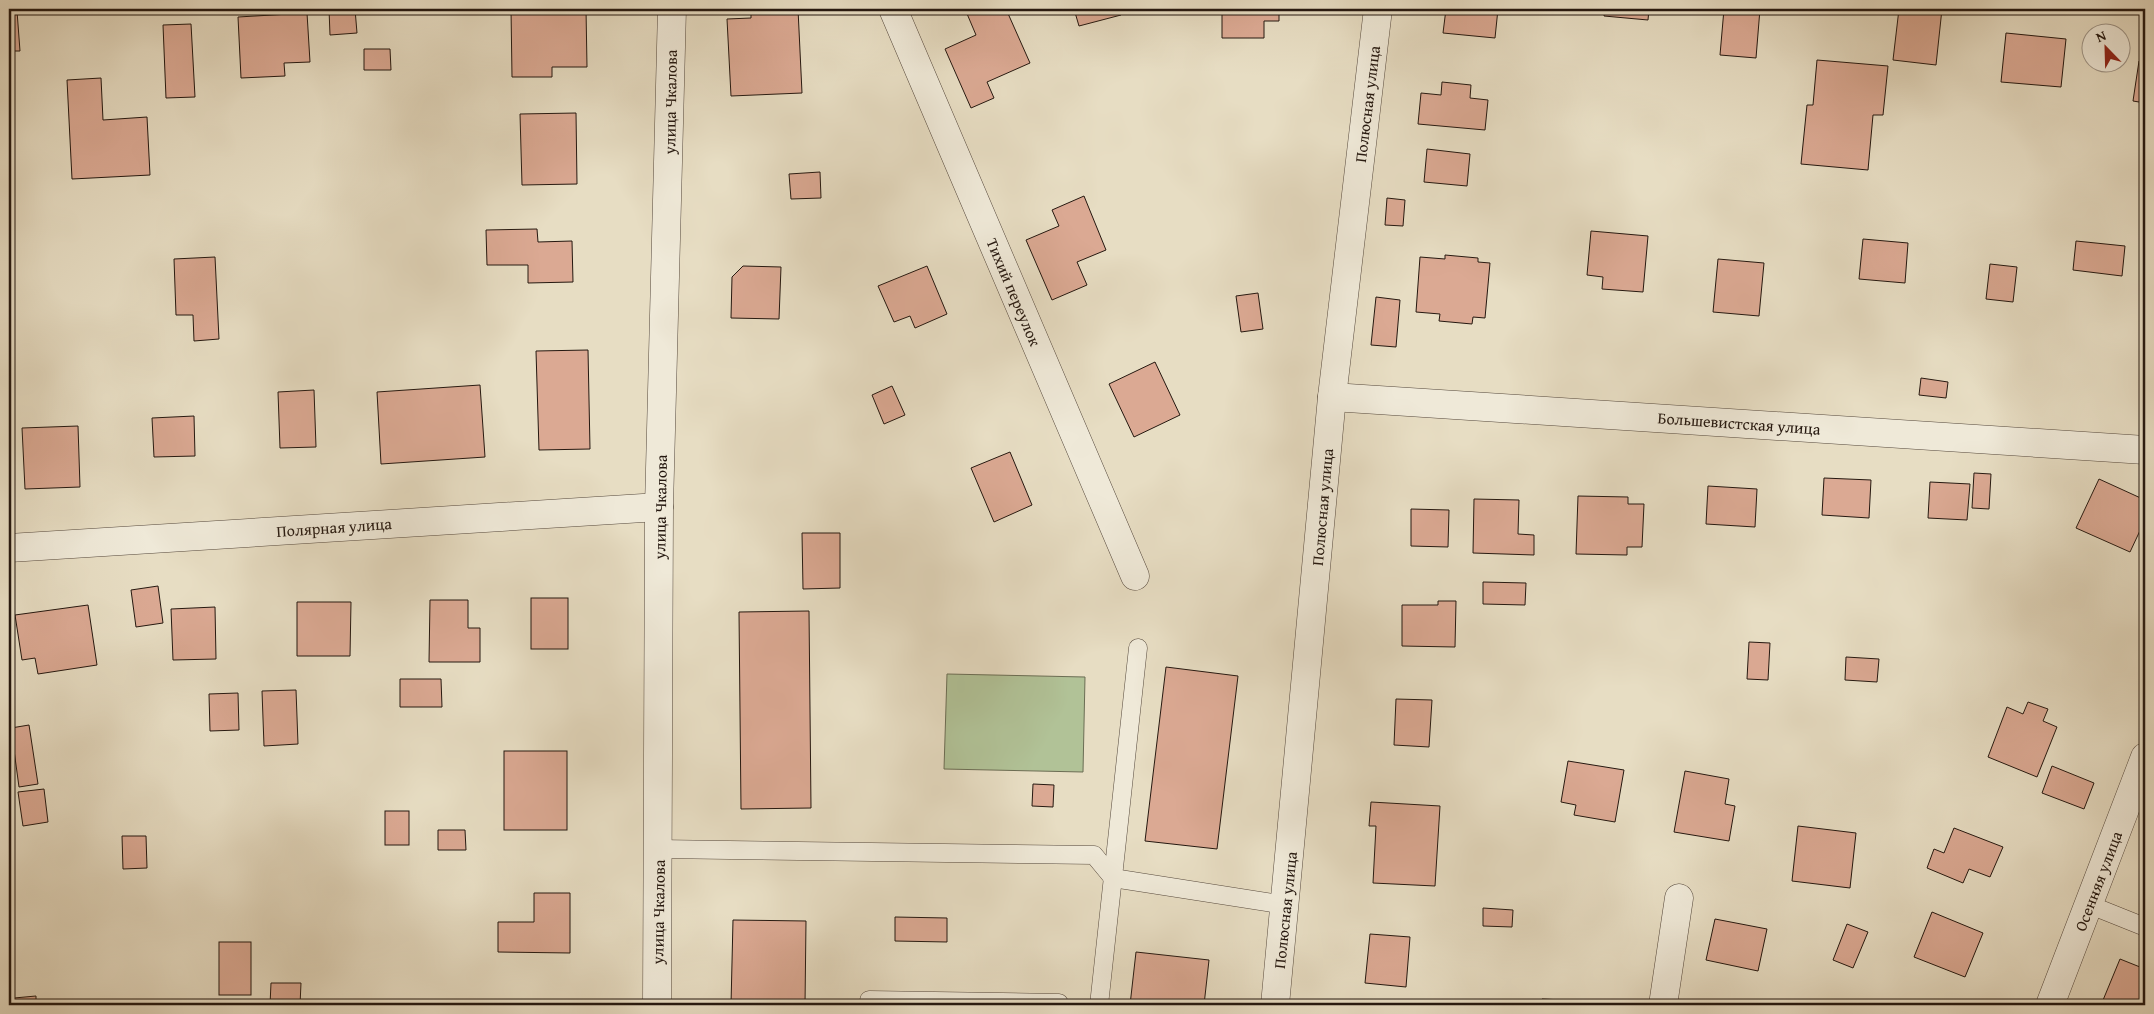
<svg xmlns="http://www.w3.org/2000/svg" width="2154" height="1014" font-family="'Gentium Book Plus',serif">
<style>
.green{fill:#b1c297;stroke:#6b6d54}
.building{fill:#dba993;stroke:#251810}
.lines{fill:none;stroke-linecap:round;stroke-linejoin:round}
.lane-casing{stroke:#56493d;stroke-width:19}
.street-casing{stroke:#56493d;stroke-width:29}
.lane{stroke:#efe9d8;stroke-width:18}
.street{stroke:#efe9d8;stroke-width:28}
.labels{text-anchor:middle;stroke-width:4;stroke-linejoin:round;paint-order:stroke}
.street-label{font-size:16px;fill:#251810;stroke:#efe9d8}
</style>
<rect width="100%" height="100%" fill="#e7ddc3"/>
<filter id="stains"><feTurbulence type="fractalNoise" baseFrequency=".004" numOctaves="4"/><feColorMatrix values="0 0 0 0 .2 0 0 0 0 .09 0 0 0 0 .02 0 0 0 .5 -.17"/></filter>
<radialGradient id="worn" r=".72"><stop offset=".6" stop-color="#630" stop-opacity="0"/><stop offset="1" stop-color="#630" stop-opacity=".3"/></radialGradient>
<polygon class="green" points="947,674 1085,677 1083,772 944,769"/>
<g class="building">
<polygon points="329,9 355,9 357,33 330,35"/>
<polygon points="511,9 586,9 587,67 552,67 552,77 512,77"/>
<polygon points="798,9 802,93 731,96 727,19 751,18 751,11"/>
<polygon points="965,9 1006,9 1030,63 987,82 994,98 971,108 945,49 976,35"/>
<polygon points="1074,9 1119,9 1121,15 1079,26"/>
<polygon points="1222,9 1279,9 1279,21 1264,21 1264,38 1222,38"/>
<polygon points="1446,9 1498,9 1495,38 1443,33"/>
<polygon points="1605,9 1649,9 1648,20 1604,16"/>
<polygon points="1724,9 1760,9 1756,58 1720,55"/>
<polygon points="1899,9 1942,9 1936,65 1893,60"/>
<polygon points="9,11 17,11 20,51 9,51"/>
<polygon points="307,13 310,62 284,63 285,76 241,78 238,17"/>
<polygon points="191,24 195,97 166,98 163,25"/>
<polygon points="2006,33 2066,39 2061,87 2001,82"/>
<polygon points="364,49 390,49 391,70 364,70"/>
<polygon points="1817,60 1888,66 1883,115 1873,115 1868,170 1801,164 1807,105 1813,105"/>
<polygon points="2139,61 2145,62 2145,103 2133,101"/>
<polygon points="101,78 103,120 147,117 150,175 72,179 67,80"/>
<polygon points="1442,82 1471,85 1470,98 1488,100 1485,130 1418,124 1421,93 1441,95"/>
<polygon points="576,113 577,184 522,185 520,114"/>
<polygon points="1427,149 1470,154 1467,186 1424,182"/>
<polygon points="820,172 821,198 791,199 789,174"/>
<polygon points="1084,196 1106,250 1077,262 1087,285 1052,300 1026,240 1059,226 1052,210"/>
<polygon points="1387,198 1405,200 1403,226 1385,225"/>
<polygon points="537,229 538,242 572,241 573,282 528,283 528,265 487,265 486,230"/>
<polygon points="1591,231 1648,236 1643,292 1602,289 1603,277 1587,275"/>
<polygon points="1863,239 1908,243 1905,283 1859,279"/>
<polygon points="2076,241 2125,246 2122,276 2073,270"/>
<polygon points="1445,255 1478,258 1478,262 1490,263 1485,318 1473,317 1472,324 1439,321 1440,314 1416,312 1420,257 1445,259"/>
<polygon points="215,257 219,339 194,341 193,315 176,315 174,259"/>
<polygon points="1718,259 1764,263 1759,316 1713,312"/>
<polygon points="1990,264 2017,267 2013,302 1986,299"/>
<polygon points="743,266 781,267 779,319 731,318 732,277"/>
<polygon points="927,266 947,314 915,328 910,316 894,322 878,286"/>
<polygon points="1258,293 1263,329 1241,332 1236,296"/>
<polygon points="1376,297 1400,300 1396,347 1371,345"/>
<polygon points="588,350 590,449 539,450 536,351"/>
<polygon points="1155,362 1180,415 1134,437 1109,384"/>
<polygon points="1921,378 1948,382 1946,398 1919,395"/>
<polygon points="480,385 485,457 381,464 377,392"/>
<polygon points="892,386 905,415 884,424 872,395"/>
<polygon points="314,390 316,447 280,448 278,392"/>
<polygon points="194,416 195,456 154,457 152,418"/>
<polygon points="78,426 80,487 25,489 22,428"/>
<polygon points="1010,452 1032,505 994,522 971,468"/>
<polygon points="1974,473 1991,474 1989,509 1972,508"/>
<polygon points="1824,478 1871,480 1869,518 1822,515"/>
<polygon points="2099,479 2145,500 2145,520 2130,552 2076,528"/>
<polygon points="1930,482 1970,484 1967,520 1928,518"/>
<polygon points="1708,486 1757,489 1755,527 1706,524"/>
<polygon points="1578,496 1628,497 1628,504 1644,504 1642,547 1627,547 1627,555 1576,554"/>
<polygon points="1474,499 1519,500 1518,534 1534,535 1534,555 1473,553"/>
<polygon points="1411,509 1449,510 1448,547 1411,546"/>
<polygon points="802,533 840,533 840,588 803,589"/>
<polygon points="1483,582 1526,583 1525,605 1483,604"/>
<polygon points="158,586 163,623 136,627 131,590"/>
<rect x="531" y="598" width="37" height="51"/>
<polygon points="430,600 468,600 468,628 480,628 480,662 429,662"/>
<polygon points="1438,601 1456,601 1455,647 1402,646 1402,605 1438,605"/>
<polygon points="297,602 351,602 350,656 297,656"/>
<polygon points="88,605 97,665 38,674 35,658 22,660 15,615"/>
<polygon points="215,607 216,659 173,660 171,609"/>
<polygon points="809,611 811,808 741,809 739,612"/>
<polygon points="1749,642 1770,643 1768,680 1747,679"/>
<polygon points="1846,657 1879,659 1877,682 1845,680"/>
<polygon points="1166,667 1238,676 1217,849 1145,841"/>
<polygon points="400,679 441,679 442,707 400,707"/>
<polygon points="296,690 298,744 264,746 262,691"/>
<polygon points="238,693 239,730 210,731 209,694"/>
<polygon points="1396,699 1432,700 1429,747 1394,745"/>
<polygon points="2028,702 2048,709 2043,721 2057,727 2037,777 1988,757 2007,707 2023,714"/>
<polygon points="29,725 38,784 19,787 11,728"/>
<rect x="504" y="751" width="63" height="79"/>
<polygon points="1568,761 1624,770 1615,822 1574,815 1576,805 1561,802"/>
<polygon points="2052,766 2094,783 2084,809 2042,793"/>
<polygon points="1685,771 1729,779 1725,804 1735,806 1729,841 1674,832"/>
<polygon points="1033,784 1054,785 1053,807 1032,806"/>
<polygon points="44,789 48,822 23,826 18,792"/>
<polygon points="1371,802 1440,806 1435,886 1373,883 1376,826 1369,826"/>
<rect x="385" y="811" width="24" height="34"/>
<polygon points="1798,826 1856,833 1850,888 1792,881"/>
<polygon points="1954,828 2003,847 1990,877 1969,869 1963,883 1927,868 1934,849 1944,853"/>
<polygon points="438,830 465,830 466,850 438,850"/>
<polygon points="122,836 146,836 147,868 123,869"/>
<polygon points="534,893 570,893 570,953 498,952 498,922 534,922"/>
<polygon points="1483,908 1513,910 1512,927 1483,926"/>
<polygon points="1932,912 1983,933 1965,977 1914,957"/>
<polygon points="895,917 947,918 947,942 895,941"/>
<polygon points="1715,919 1767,929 1758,971 1706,960"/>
<polygon points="733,920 806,921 805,1005 731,1005"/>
<polygon points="1847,924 1868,932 1853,968 1833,960"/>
<polygon points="1370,934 1410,937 1406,987 1365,983"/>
<rect x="219" y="942" width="32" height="53"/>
<polygon points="1136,952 1209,960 1204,1005 1130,1005"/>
<polygon points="2120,959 2145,969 2145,1005 2101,1005"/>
<polygon points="271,983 301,983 300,1005 270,1005"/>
<polygon points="36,996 36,1005 14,1005 14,998"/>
<polygon points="1542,999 1564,1000 1564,1005 1542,1005"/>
<polygon points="416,1002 491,1003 490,1005 416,1005"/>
</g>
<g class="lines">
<defs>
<g id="lane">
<polyline points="659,849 1094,855 1113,878 1286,905"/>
<polyline points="2090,905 2145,927"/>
<polyline points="869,1000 1059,1003 1059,1005"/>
<polyline points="1099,1005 1138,648"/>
</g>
<g id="street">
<polyline points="893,9 1135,576"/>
<polyline points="1332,397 2145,450"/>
<polyline points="9,548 659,507"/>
<polyline points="657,1005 659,507 672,9"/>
<polyline points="1275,1005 1332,397 1378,9"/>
<polyline points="1663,1005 1679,898"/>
<polyline points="2050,1005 2145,757"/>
</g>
</defs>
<use href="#lane" class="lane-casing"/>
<use href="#street" class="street-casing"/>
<use href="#lane" class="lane"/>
<use href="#street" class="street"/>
</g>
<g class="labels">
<g class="street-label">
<text transform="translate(670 102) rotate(-89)" y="6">улица Чкалова</text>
<text transform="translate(1367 104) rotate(-83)" y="6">Полюсная улица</text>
<text transform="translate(1014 292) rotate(67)" y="6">Тихий переулок</text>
<text transform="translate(1739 423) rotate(4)" y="6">Большевистская улица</text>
<text transform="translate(660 507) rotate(-89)" y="6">улица Чкалова</text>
<text transform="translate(1322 507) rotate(-85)" y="6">Полюсная улица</text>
<text transform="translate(334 527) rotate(-4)" y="6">Полярная улица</text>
<text transform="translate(2098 881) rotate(-69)" y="6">Осенняя улица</text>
<text transform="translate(1285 910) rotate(-84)" y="6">Полюсная улица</text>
<text transform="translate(658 912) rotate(-89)" y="6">улица Чкалова</text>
</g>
</g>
<rect width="2154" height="1014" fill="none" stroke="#e7ddc3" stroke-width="30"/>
<rect x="10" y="10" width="2134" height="994" fill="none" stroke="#251810" stroke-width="2.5"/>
<rect x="15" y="15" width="2124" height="984" fill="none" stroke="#251810"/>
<g transform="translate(2106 48) rotate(337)"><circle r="24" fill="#efe9d8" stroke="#9e9588"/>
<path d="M0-4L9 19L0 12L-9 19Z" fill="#8f2418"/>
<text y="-8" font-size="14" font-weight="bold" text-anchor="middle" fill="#251810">N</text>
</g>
<rect width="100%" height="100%" filter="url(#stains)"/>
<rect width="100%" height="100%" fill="url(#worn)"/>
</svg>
